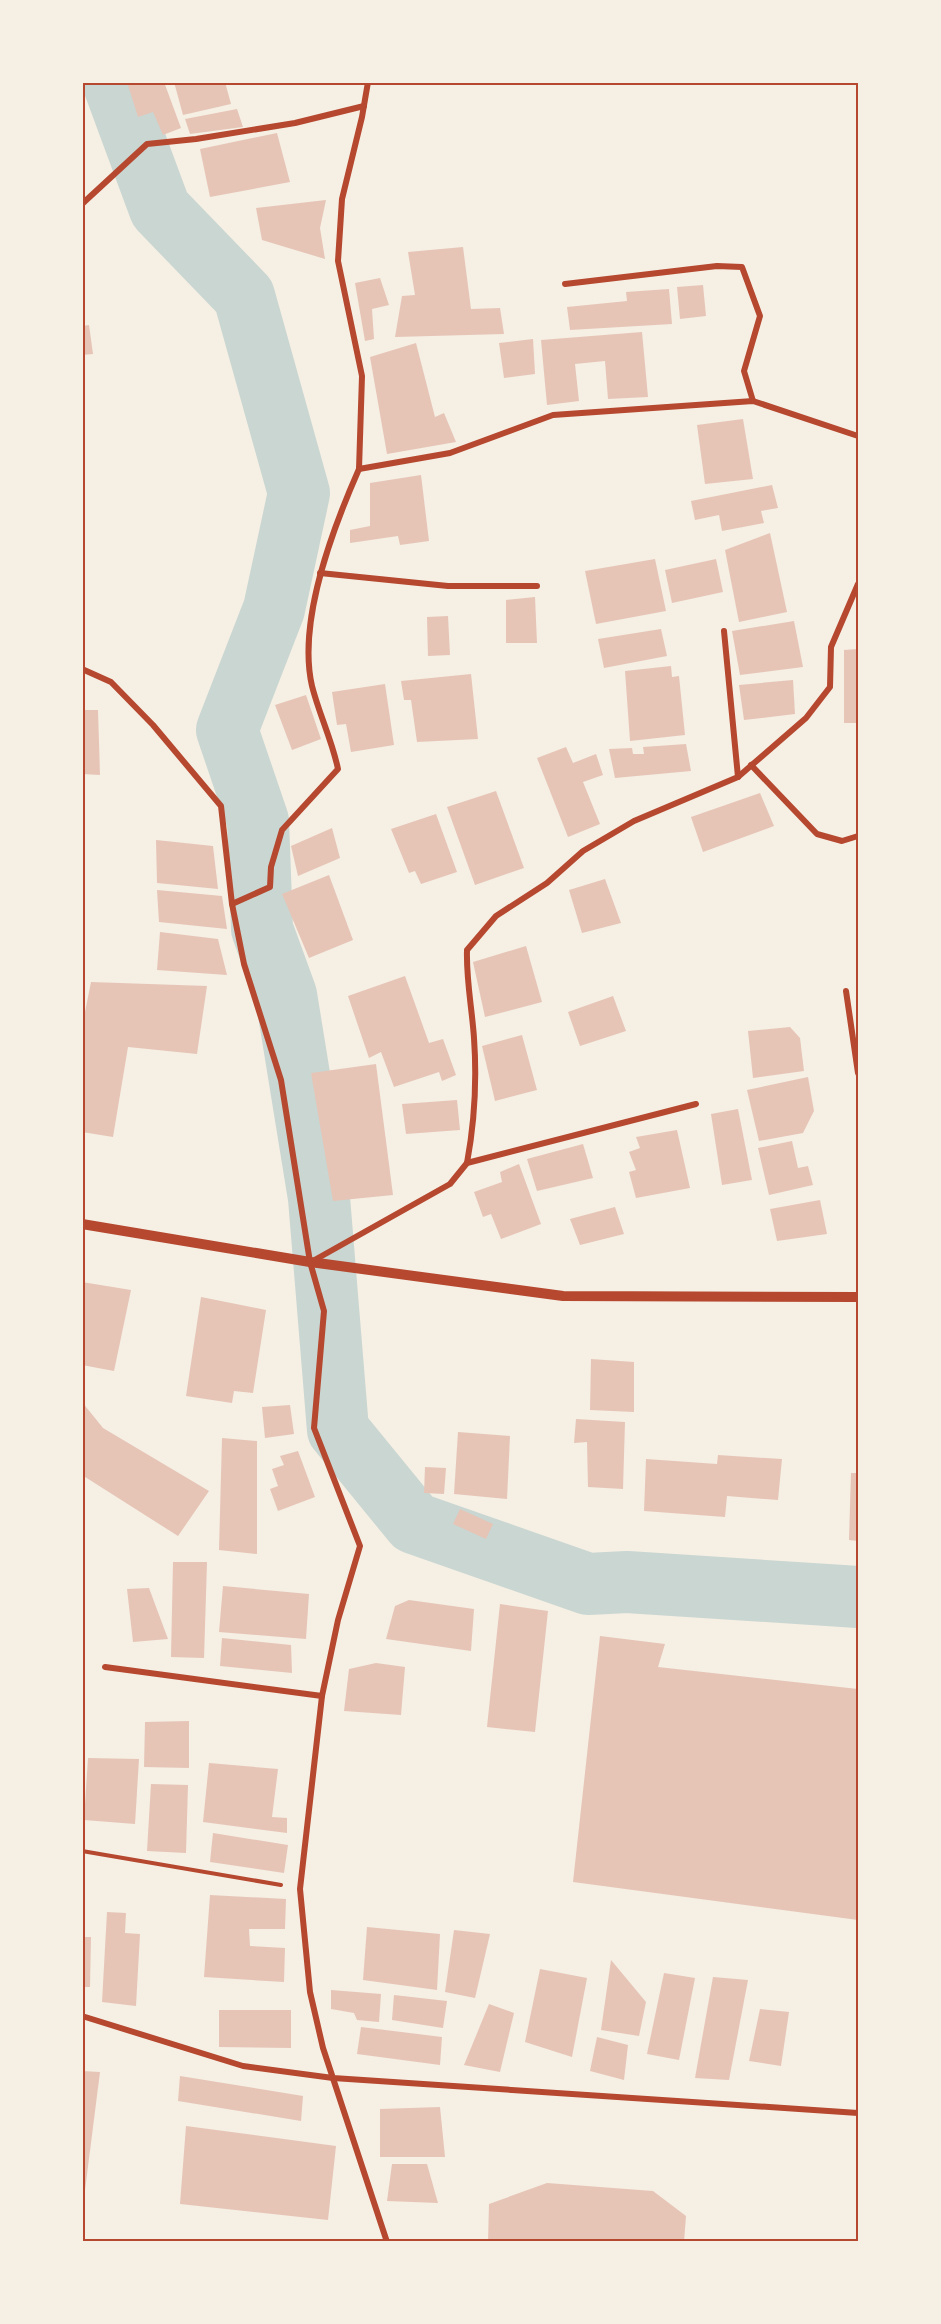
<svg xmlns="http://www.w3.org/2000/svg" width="941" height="2324" font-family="'Source Sans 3',sans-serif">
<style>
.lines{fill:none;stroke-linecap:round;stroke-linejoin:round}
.river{stroke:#c9d6d2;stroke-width:62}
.building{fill:#e6c5b7}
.path{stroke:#b5482f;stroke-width:4}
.minor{stroke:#b5482f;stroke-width:6}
.tertiary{stroke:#b5482f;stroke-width:10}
.neatline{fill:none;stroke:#b5482f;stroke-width:2}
</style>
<rect width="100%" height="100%" fill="#f6efe4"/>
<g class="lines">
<polyline class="river" points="113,82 160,209 244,296 299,493 274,609 227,730 258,821 262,929 286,995 319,1198 338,1430 414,1523 588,1584 627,1582 858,1597"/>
</g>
<g class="building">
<polygon points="127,82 164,82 181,128 163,135 153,112 138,117"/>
<polygon points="174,82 225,82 231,104 183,115"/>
<polygon points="237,109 243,127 190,134 185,119"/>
<polygon points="277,133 290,182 210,197 200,149"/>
<polygon points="326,200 320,228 325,259 262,240 256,208"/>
<polygon points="463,247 471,309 500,308 504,334 395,337 402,296 415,295 408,252"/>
<polygon points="380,278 389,305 372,309 374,339 365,341 355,283"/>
<polygon points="703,285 706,316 680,319 677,287"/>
<polygon points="669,289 672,324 570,330 567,307 627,301 626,292"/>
<polygon points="89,325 93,354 82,355 82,326"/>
<polygon points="642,332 648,397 608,399 605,361 575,364 579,401 547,405 541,340"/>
<polygon points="533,339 535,374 504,378 499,343"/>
<polygon points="416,343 435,417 444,413 456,442 387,454 370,357"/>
<polygon points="743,419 753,479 705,484 697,425"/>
<polygon points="421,475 429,541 400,545 398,536 350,543 350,530 370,526 370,483"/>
<polygon points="772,485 778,508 761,511 764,523 722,531 719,515 695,520 691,501"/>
<polygon points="770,533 787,612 739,622 725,550"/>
<polygon points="655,559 666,611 596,624 585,571"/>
<polygon points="716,559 723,592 672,603 665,570"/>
<polygon points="535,597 537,643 506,643 506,600"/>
<polygon points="448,616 450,655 428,656 427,617"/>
<polygon points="794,621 803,667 740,675 732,631"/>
<polygon points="661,629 667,656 604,668 598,639"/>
<polygon points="858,649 858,723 844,723 844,650"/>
<polygon points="671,666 672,677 679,676 685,735 630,741 625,671"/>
<polygon points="471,674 478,739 417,742 411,700 404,700 401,681"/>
<polygon points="793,680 795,714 744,720 739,685"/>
<polygon points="385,684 394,745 351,752 346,724 337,725 332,692"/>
<polygon points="306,695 321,739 292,750 275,705"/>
<polygon points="82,710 98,710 100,775 82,774"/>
<polygon points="686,744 691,771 615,778 609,749 632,748 633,754 644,754 643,747"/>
<polygon points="566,747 573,763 596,754 603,775 583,782 600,824 568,837 537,758"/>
<polygon points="496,791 524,868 475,885 447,807"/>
<polygon points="760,793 774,826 703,852 691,817"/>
<polygon points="436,814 457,872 421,884 415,871 409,873 391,829"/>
<polygon points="332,828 340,858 298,876 291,846"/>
<polygon points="156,840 213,846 218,889 157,883"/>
<polygon points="329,875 353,940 309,958 282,894"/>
<polygon points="605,879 621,923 582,933 569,890"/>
<polygon points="157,890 222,896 227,929 159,922"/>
<polygon points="160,932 218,939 227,975 157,970"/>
<polygon points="526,946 542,1002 485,1017 473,962"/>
<polygon points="405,976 429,1043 443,1039 456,1075 442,1081 439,1072 394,1087 381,1052 369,1058 348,996"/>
<polygon points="91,982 207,986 197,1054 128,1047 113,1137 82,1132 82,1027"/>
<polygon points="613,996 626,1031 580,1046 568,1012"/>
<polygon points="790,1027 800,1038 804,1071 753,1078 748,1031"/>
<polygon points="522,1035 537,1090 495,1101 482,1046"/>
<polygon points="376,1064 393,1195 333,1201 311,1073"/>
<polygon points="808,1077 814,1111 803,1133 759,1141 747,1090"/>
<polygon points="457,1100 460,1130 406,1134 402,1104"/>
<polygon points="738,1109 752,1180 722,1185 711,1114"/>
<polygon points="677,1130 690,1188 636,1198 629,1172 636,1170 629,1152 640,1148 636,1137"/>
<polygon points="792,1141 798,1168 808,1166 813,1185 769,1195 758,1148"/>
<polygon points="583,1144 593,1178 537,1191 527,1159"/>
<polygon points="519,1164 541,1224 501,1239 491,1214 483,1217 474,1192 502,1182 500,1172"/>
<polygon points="820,1200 827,1234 777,1241 770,1209"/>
<polygon points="615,1207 624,1234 580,1245 570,1219"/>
<polygon points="82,1282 131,1290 114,1371 82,1365"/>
<polygon points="201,1297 266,1310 253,1393 234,1391 232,1403 186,1396"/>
<polygon points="591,1359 634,1362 634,1412 590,1410"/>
<polygon points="82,1402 103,1428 209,1491 178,1536 82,1475"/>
<polygon points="290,1405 294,1434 265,1438 262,1407"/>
<polygon points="576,1419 625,1422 623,1489 588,1487 587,1442 574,1443"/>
<polygon points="458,1432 510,1436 507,1499 454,1494"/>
<polygon points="222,1438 257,1441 257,1554 219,1550"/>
<polygon points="298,1451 315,1497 278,1511 270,1489 278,1486 272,1469 284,1465 280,1456"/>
<polygon points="718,1455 782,1459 778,1500 727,1496 725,1517 644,1511 646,1459 717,1464"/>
<polygon points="425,1467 446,1468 444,1494 424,1493"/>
<polygon points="851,1473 858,1473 858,1541 849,1540"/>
<polygon points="460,1509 493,1524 486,1539 453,1524"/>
<polygon points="173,1562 207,1562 204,1658 171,1657"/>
<polygon points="223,1586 309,1594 306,1639 219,1632"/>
<polygon points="149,1588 168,1639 133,1642 127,1589"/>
<polygon points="409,1600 474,1609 471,1651 386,1639 395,1606"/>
<polygon points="500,1604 548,1611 535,1732 487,1727"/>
<polygon points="600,1636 665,1644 658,1667 858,1689 858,1920 573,1882"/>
<polygon points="222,1638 291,1645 292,1673 220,1666"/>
<polygon points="376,1663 405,1667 401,1715 344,1711 349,1669"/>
<polygon points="189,1721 189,1768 144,1767 145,1722"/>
<polygon points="88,1758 139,1759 135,1824 84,1820"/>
<polygon points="209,1763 278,1769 272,1817 287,1818 287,1833 203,1822"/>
<polygon points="151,1784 188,1785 186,1853 147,1851"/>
<polygon points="213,1833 288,1845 284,1873 210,1862"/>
<polygon points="210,1895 286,1899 285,1929 249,1929 250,1946 285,1948 284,1982 204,1977"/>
<polygon points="107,1912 126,1913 125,1933 140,1934 136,2006 102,2002"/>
<polygon points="367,1927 440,1934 437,1990 363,1980"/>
<polygon points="454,1930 490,1934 475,1998 445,1992"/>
<polygon points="82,1937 91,1937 90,1987 82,1987"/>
<polygon points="611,1960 646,2002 639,2036 601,2030"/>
<polygon points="540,1969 587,1978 572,2057 525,2042"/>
<polygon points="664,1973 695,1978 679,2060 647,2054"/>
<polygon points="713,1977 748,1980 729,2080 695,2078"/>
<polygon points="331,1990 381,1994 379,2022 357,2020 354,2013 331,2009"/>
<polygon points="394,1995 447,2001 443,2028 392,2020"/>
<polygon points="489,2004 514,2013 500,2072 464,2065"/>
<polygon points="760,2009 789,2012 781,2066 749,2061"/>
<polygon points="219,2010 291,2010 291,2048 219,2047"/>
<polygon points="361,2027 442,2037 440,2065 357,2054"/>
<polygon points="597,2037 628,2045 624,2080 590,2071"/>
<polygon points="82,2071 100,2072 84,2198 82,2198"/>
<polygon points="180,2076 303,2096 301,2121 178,2101"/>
<polygon points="440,2107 445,2157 380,2157 380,2109"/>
<polygon points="186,2126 336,2146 328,2220 180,2204"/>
<polygon points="392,2164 427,2164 438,2203 387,2201"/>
<polygon points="547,2183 653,2191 686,2216 684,2242 488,2242 489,2204"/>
</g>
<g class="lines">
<polyline class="path" points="82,1851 281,1885"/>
<g class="minor">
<polyline points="368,82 362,117 342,199 338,261 362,376 359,469 450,453 553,415 753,401 858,436"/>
<polyline points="82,204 147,144 196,139 295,123 364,106"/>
<polyline points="565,284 717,266 742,267 760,316 744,371 753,401"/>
<polyline points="320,573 448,586 537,586"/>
<polyline points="724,631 738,777"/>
<polyline points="82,669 111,682 153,725 221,806 232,904 244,964 281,1080 310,1262 324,1311 314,1428 360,1546 338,1620 322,1696 300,1889 310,1992 323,2048 387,2242"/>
<polyline points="751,765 817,834 842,841 858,836"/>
<path d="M 232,904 L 270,887 L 271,867 L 282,830 L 338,769 C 332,740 319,714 312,686 C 297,621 333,528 359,469"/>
<polyline points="846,991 858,1073"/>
<path d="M 467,1163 C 475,1120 477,1081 474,1038 C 472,1008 466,980 467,950 L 496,916 L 547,883 L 583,851 L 634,821 L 738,777 L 806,718 L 830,687 L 831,647 L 858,584"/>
<polyline points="311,1262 450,1184 467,1163 696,1104"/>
<polyline points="105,1667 322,1696"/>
<polyline points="82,2016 243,2066 333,2078 858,2113"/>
</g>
<polyline class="tertiary" points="82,1224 310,1262 563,1296 858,1297"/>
</g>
<rect width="941" height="2324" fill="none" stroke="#f6efe4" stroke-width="168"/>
<rect x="84" y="84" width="773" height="2156" class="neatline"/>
</svg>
